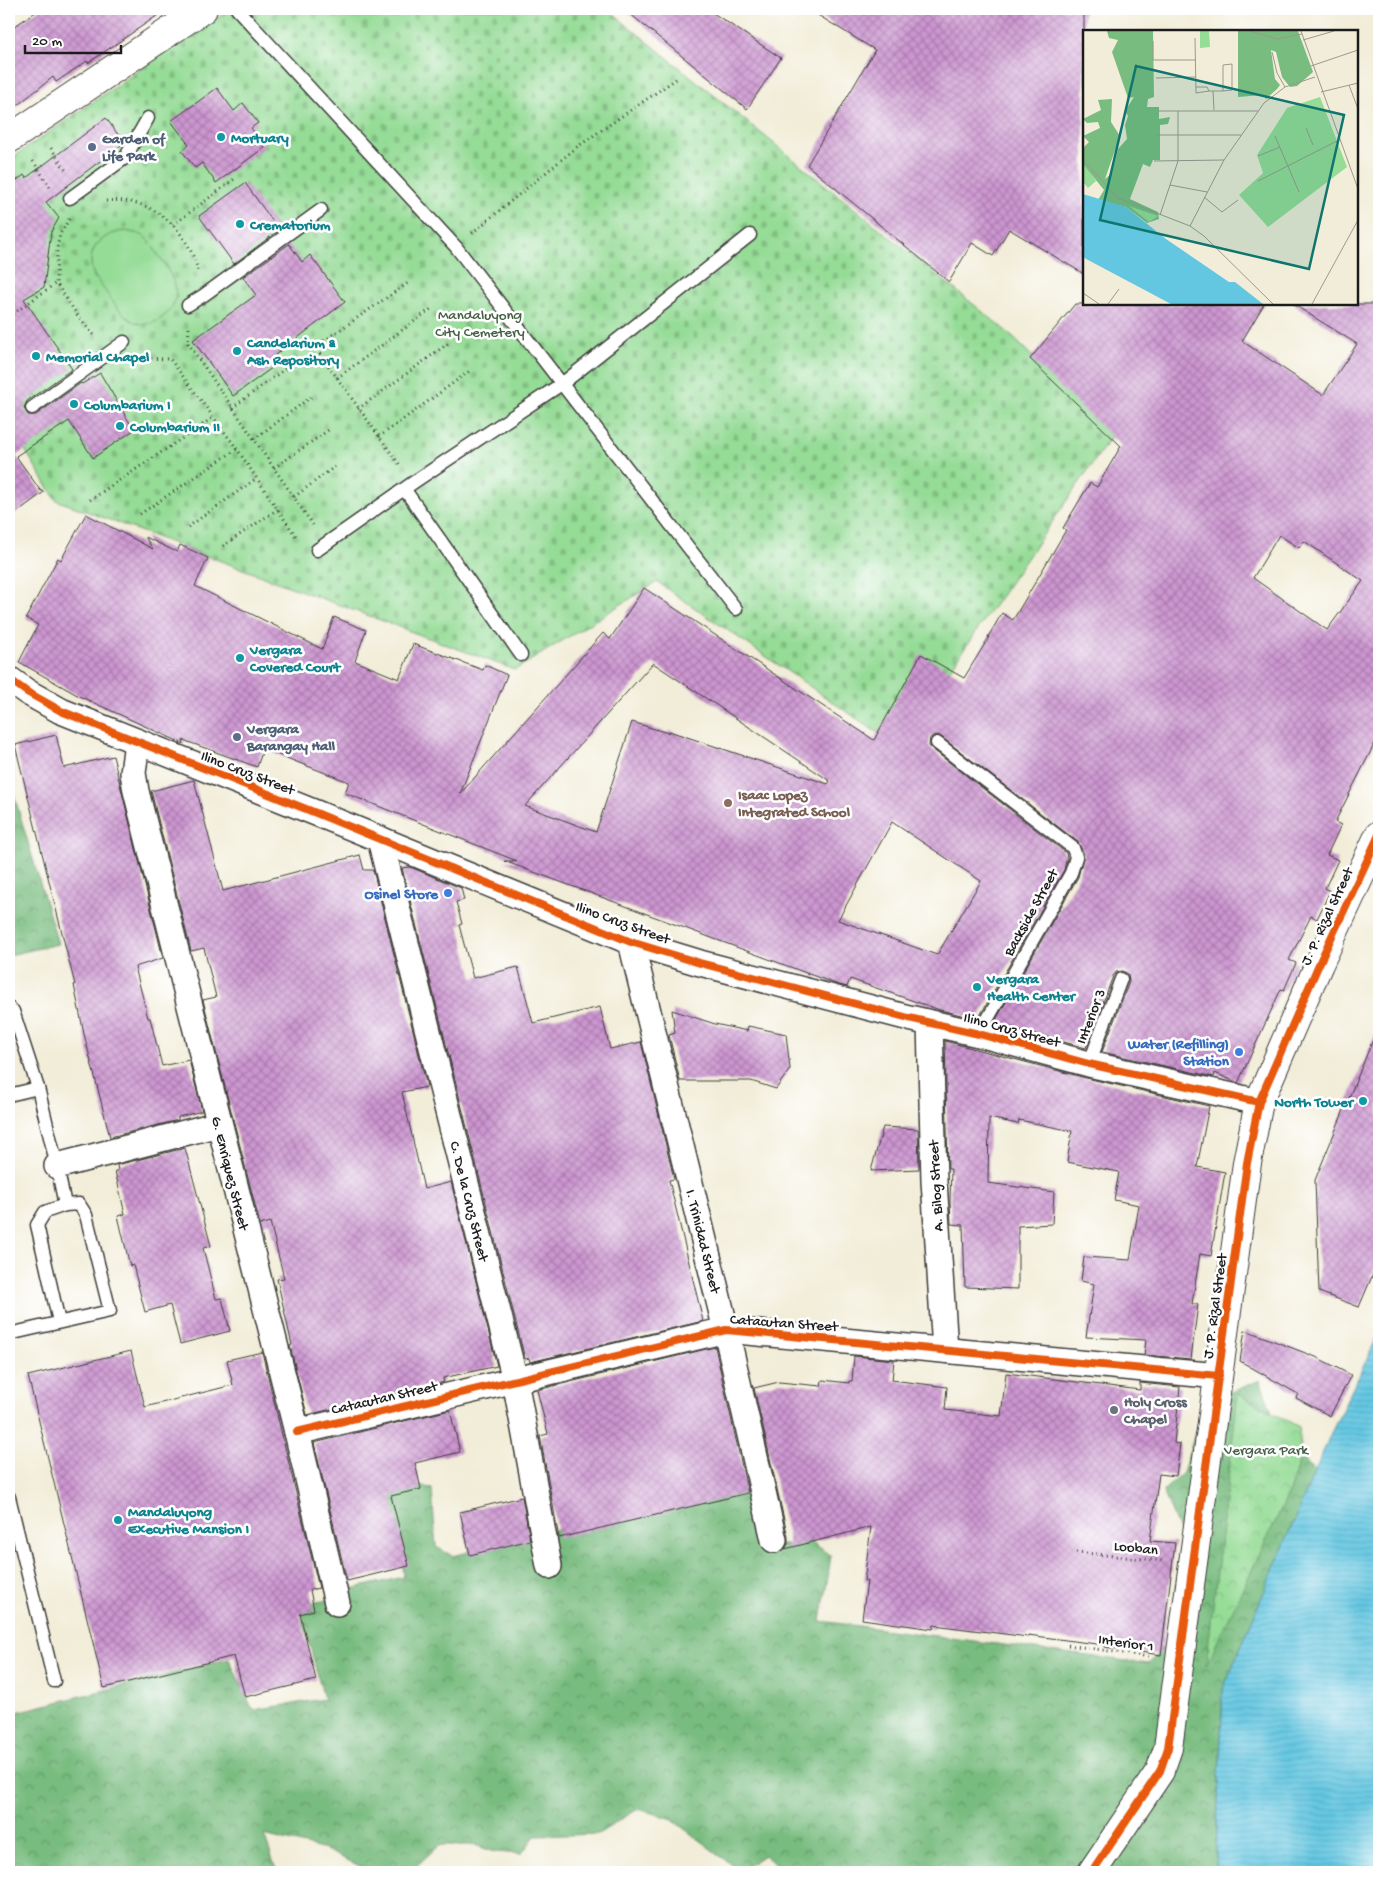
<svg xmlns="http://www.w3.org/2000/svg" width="1388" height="1881" font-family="'Gochi Hand',sans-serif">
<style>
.forest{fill:url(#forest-crowns);stroke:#4a6c4e}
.cemetery{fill:url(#cemetery-stones);stroke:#587c59}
.park{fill:url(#park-crowns);stroke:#587c59}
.garden{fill:#95dc96;stroke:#587c59}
.water{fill:url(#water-rules);stroke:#40727f}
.building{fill:url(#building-cross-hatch);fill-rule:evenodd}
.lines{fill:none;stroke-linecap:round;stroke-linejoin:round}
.service-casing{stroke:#3c3b38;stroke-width:15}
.minor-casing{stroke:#3c3b38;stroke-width:28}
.tertiary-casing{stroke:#3c3b38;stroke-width:30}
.path{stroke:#3c3b38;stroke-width:3;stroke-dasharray:1 4;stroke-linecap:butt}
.service{stroke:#fff;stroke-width:12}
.minor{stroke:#fff;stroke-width:25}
.tertiary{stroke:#fff;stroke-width:28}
.cycleway-casing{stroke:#fff;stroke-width:11}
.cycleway{stroke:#e8590c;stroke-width:8}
.culture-dot{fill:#0f9aa8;stroke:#fff;stroke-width:2}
.service-dot{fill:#5c6f8a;stroke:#fff;stroke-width:2}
.education-dot{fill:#8d6e63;stroke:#fff;stroke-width:2}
.shop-dot{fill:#3f7fe0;stroke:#fff;stroke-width:2}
.worship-dot{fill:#6b7280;stroke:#fff;stroke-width:2}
.labels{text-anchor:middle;stroke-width:5;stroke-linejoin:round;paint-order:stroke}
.culture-label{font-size:15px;font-weight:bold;fill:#0d838f;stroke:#fff;text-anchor:start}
.service-label{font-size:15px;font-weight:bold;fill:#4e5e75;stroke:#fff;text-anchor:start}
.park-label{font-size:15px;fill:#465f47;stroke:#fff}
.street-label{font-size:15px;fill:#1c1c1c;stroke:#fff}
.education-label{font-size:15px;font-weight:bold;fill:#785e54;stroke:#fff;text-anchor:start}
.shop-label{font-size:15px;font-weight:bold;fill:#366cbe;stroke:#fff;text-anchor:end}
.worship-label{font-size:15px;font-weight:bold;fill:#5b616d;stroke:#fff;text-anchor:start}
.inset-river{fill:none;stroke:#64c7e2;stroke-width:2.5}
.inset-road{fill:none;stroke:#9c998d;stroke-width:1}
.view{fill:#0f766e;fill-opacity:0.15;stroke:#0f766e;stroke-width:2.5}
.inset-edge{fill:none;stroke:#1c1c1c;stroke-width:2.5}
</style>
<defs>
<pattern id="forest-crowns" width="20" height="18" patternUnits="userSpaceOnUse" patternTransform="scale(1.25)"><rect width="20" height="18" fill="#78bc7f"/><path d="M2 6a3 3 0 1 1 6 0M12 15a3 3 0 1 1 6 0" fill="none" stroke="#629867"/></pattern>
<pattern id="cemetery-stones" width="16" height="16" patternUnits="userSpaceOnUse" patternTransform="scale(1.25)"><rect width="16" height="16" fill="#95dc96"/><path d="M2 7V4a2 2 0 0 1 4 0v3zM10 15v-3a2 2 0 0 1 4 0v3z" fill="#80bc81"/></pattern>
<pattern id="park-crowns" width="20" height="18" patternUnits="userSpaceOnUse" patternTransform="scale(1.25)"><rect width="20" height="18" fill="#95dc96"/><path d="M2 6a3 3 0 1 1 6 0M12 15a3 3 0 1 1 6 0" fill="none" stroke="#80bc81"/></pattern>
<pattern id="water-rules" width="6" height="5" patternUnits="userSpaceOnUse" patternTransform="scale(1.25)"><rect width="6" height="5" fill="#64c7e2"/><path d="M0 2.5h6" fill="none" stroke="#56aac1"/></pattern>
<pattern id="building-cross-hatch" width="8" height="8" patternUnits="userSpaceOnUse" patternTransform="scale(1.25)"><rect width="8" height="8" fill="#cd96d1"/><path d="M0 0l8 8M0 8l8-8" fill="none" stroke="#a67aa9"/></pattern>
</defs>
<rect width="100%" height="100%" fill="#fff"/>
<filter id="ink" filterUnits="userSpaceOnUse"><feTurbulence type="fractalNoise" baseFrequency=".02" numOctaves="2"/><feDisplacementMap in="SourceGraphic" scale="10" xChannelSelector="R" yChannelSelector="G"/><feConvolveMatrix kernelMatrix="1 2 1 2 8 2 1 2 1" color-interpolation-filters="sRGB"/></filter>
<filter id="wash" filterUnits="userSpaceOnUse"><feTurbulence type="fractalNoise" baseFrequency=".0096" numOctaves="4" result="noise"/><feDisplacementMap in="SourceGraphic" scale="20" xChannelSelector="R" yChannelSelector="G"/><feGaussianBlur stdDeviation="1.12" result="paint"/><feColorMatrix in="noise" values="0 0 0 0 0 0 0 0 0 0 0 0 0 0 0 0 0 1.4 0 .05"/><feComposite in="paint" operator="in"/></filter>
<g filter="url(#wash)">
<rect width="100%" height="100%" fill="#f2edd8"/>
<g class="forest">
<polygon points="9,778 58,944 9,955"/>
<polygon points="1260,1380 1281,1437 1315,1471 1223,1689 1215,1872 967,1872 960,1869 944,1872 873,1872 858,1869 823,1872 785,1872 764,1855 740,1871 670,1818 638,1809 598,1834 535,1836 521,1854 495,1852 475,1845 439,1845 410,1872 376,1872 364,1868 326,1850 264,1835 277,1872 9,1872 9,1714 229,1659 253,1710 324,1699 299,1604 324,1601 351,1589 404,1577 398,1522 365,1528 404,1479 432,1489 436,1547 453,1556 699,1494 752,1485 764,1547 812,1542 831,1556 821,1621 1149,1664 1172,1638 1181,1535 1163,1491 1183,1473 1204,1404"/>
</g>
<polygon class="cemetery" points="232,9 607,9 1004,329 1113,434 897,746 657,582 515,670 56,500 9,424 9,160 190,35"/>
<polygon class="park" points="1238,1394 1299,1427 1301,1456 1288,1495 1206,1665"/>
<path class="garden" d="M 124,231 C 130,232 141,233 146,238 C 151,242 155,251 159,256 C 172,275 187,298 163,317 C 137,337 119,311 106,292 C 102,286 96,279 93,273 C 85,249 102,234 124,231 Z"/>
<polygon class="water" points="1379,1334 1379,1872 1215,1872 1223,1689 1331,1433"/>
<g id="blocks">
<g class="building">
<polygon points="40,9 167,9 88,63 87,61 56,82 53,77 9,112 9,30"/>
<polygon points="624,9 707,9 781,58 747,109"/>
<polygon points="808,9 1084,9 1084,274 1009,229 993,256 972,243 949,282 807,165 875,50"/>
<polygon points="217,88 234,111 243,103 258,123 251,128 265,147 216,183 202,163 195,168 182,151 189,145 171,121"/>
<polygon points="106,118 124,143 46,202 59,218 51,232 44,287 24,299 72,369 27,401 24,408 28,415 36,415 81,383 82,384 100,373 134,430 93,458 69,421 16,456 40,490 44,492 9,518 9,186 24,175 26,178"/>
<polygon points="245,183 279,230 234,264 199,216"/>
<polygon points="289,244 302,262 310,255 345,302 275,355 280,362 233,396 193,340 256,295 243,277"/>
<path d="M 1075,304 L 1264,304 L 1242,341 L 1323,395 L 1357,344 L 1293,304 L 1379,304 L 1379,735 L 1335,822 L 1341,825 L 1327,855 L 1338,860 L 1325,888 L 1330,891 L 1317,919 L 1311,916 L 1289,960 L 1296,963 L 1284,990 L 1281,989 L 1238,1083 L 1215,1073 L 1214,1077 L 1102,1052 L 1129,982 L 1128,974 L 1123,971 L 1116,972 L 1113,976 L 1086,1048 L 994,1023 L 1078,877 L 1084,854 L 1078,842 L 939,735 L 933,736 L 930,738 L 929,746 L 932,749 L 1066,853 L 1067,857 L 1064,870 L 978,1019 L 940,1010 L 850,979 L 847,987 L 836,984 L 504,861 L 517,861 L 345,793 L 349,782 L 263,749 L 257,767 L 183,740 L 184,744 L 79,696 L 19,662 L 38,625 L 26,618 L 58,558 L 61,560 L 86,514 L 153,549 L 145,537 L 177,552 L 180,545 L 208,558 L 195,586 L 322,649 L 334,617 L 366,630 L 355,661 L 399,679 L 413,644 L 483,670 L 485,665 L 507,675 L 460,794 L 603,633 L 610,639 L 644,588 L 874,740 L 921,654 L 964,678 L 989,637 L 988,637 L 1002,613 L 1013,620 L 1066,530 L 1063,528 L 1090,483 L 1097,487 L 1121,446 L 1030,359 ZM 1279,535 L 1299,548 L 1304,541 L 1363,581 L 1327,630 L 1253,578 ZM 653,663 L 830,781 L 828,784 L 669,731 L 668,733 L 632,722 L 596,832 L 525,806 ZM 892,822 L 981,881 L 937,955 L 838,920 Z"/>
<polygon points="56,735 64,768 113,756 163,958 135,967 148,1018 150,1018 162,1066 189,1060 202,1111 178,1117 178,1120 110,1137 84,1034 74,985 75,985 15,745"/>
<polygon points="194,780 223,891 360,855 364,870 373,870 427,1087 402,1092 424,1189 451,1182 497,1366 443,1378 444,1382 307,1415 290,1346 292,1345 277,1279 284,1278 270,1222 260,1225 203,1000 216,997 204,948 191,951 151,791"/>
<polygon points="410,867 461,888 464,900 456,902 462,924 459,925 473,978 518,967 533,1023 600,1007 610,1049 641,1042 674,1179 669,1180 703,1321 530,1362 529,1358 525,1359 402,868"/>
<polygon points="672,1010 715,1024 747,1031 748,1026 786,1034 790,1069 776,1089 751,1081 680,1081 669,1035 675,1033"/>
<polygon points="1379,1025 1379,1260 1359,1307 1319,1292 1315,1180"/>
<polygon points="945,1041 1086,1078 1209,1106 1197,1167 1225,1172 1211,1256 1200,1254 1192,1304 1198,1304 1191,1359 1144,1355 1146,1340 1086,1337 1094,1284 1081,1281 1084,1257 1130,1260 1139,1205 1114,1200 1119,1172 1067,1162 1072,1131 1019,1120 1018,1124 989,1118 988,1183 1054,1192 1052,1224 1018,1226 1018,1289 965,1287 963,1225 951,1224 950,1202 951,1169 948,1169"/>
<polygon points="883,1127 918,1129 919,1169 871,1171"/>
<polygon points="185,1148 211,1246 203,1248 216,1299 222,1298 230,1331 180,1344 170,1305 145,1312 133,1265 130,1266 118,1216 125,1214 115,1171 118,1171 117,1165"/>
<polygon points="1245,1330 1316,1357 1351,1375 1330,1416 1296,1398 1298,1394 1240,1361"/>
<polygon points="715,1347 748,1493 559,1538 540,1436 548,1434 537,1390"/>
<polygon points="131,1351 145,1407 233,1385 227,1360 262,1352 319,1588 310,1590 314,1610 300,1614 316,1680 245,1697 234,1656 104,1688 28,1376"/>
<polygon points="854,1356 894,1360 892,1380 947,1387 945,1410 1001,1416 1006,1373 1140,1390 1140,1383 1180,1387 1174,1443 1180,1444 1176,1476 1159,1474 1150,1541 1175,1543 1161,1655 1104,1647 1104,1645 1028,1635 1028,1637 934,1625 933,1629 862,1619 867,1581 864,1581 871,1527 785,1549 788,1544 788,1537 754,1388 779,1382 821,1386 822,1380 849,1383 849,1381 852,1381"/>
<polygon points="450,1410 460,1452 415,1463 421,1489 391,1496 409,1566 347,1581 314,1443"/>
<polygon points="522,1497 530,1540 470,1555 460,1512"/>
</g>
</g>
</g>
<g filter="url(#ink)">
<use href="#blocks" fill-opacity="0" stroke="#3c3b38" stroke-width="1"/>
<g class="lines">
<defs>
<g id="service">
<polyline points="237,9 456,247 736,609"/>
<polyline points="70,198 125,158 148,118"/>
<polyline points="188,305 204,295 321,210"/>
<polyline points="32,408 124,342"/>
<polyline points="405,490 521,655"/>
<polyline points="317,550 414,482 563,383 750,235"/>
<polyline points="937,743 1073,848 1076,857 1071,873 979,1034"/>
<polyline points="9,1008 13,1011 38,1088 57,1166 65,1205"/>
<polyline points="1089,1064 1121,979"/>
<polyline points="9,1095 38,1088"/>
<polyline points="9,1334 110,1311 86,1215 79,1204 65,1205 45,1212 37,1225 59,1322"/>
<polyline points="9,1497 54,1681"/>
</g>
<g id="minor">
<polyline points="9,679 27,692 61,711 316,813 631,942 700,963 909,1018 979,1034 1089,1064 1259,1102"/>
<polyline points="137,742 133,773 136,791 297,1432 337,1603"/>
<polyline points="380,839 515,1380 549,1566"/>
<polyline points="631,942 726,1330 774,1540"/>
<polyline points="930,1023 934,1181 945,1350"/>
<polyline points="57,1166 219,1124"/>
<polyline points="297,1432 726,1330 1219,1376"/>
</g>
<g id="tertiary">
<polyline points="9,139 203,9"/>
<polyline points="1092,1872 1160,1771 1168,1748 1247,1163 1259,1102 1319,964 1379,835"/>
</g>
</defs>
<use href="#service" class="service-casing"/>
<use href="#minor" class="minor-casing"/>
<use href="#tertiary" class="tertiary-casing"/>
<g class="path">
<polyline points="51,148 67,172"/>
<polyline points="33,161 50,187"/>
<path d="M 106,201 C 152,196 187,228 198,271"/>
<polyline points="69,219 60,234 57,249 56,283 80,319 94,335"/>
<polyline points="173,225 237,177"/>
<polyline points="472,233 577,147 679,77"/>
<polyline points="9,317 56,283"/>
<polyline points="189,328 188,343 313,525"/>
<polyline points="141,358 170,359 237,449 297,538"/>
<polyline points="337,378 431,309"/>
<polyline points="232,408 294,362"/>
<polyline points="358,409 450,342"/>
<polyline points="379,437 471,370"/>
<polyline points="254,439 311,397"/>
<polyline points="399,464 315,347 408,283"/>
<polyline points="274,468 330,429"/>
<polyline points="294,497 337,465"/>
<polyline points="90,500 214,417"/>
<polyline points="140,514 237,449"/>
<polyline points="188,527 257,478"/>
<polyline points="223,546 278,509"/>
<polyline points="1076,1552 1163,1561"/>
<polyline points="1068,1645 1150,1657"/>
</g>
<use href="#service" class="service"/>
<use href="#minor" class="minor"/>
<use href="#tertiary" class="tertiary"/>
<defs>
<g id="cycleway">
<polyline points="9,679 27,692 61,711 316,813 631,942 700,963 909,1018 979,1034 1089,1064 1259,1102"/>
<polyline points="297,1432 726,1330 1219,1376"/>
<polyline points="1092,1872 1160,1771 1168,1748 1247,1163 1259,1102 1319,964 1379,835"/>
</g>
</defs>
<use href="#cycleway" class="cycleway-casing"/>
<use href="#cycleway" class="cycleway"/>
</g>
</g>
<g class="culture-dot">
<circle cx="221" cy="137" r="5"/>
<circle cx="240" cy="224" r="5"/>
<circle cx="237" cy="351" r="5"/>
<circle cx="36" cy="356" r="5"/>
<circle cx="74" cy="404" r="5"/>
<circle cx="120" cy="426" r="5"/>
<circle cx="240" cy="658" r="5"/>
<circle cx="977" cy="987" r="5"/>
<circle cx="1363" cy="1101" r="5"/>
<circle cx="118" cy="1520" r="5"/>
</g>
<g class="service-dot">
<circle cx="92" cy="147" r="5"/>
<circle cx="237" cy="737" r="5"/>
</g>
<circle class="education-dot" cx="728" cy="803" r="5"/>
<g class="shop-dot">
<circle cx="448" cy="893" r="5"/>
<circle cx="1239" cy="1052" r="5"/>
</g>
<circle class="worship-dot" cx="1114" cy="1410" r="5"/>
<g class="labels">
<g class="culture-label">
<text x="231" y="142">Mortuary</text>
<text x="250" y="229">Crematorium</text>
<text x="247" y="347">Candelarium &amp;<tspan x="247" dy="17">Ash Repository</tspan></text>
<text x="46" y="361">Memorial Chapel</text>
<text x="84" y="409">Columbarium I</text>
<text x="130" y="431">Columbarium II</text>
<text x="250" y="654">Vergara<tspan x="250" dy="17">Covered Court</tspan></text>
<text x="987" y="983">Vergara<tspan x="987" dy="17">Health Center</tspan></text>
<text x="1353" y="1106" text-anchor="end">North Tower</text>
<text x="128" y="1516">Mandaluyong<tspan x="128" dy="17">Executive Mansion I</tspan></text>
</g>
<g class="service-label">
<text x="102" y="143">Garden of<tspan x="102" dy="17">Life Park</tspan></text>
<text x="247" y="733">Vergara<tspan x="247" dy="17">Barangay Hall</tspan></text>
</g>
<g class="park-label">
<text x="480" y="319">Mandaluyong<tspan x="480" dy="17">City Cemetery</tspan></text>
<text x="1266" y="1454">Vergara Park</text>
</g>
<g class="street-label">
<text transform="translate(248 772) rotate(21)" y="5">Ilino Cruz Street</text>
<text transform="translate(1030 912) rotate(-61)" y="5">Backside Street</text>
<text transform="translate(1326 916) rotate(-65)" y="5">J. P. Rizal Street</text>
<text transform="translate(623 922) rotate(20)" y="5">Ilino Cruz Street</text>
<text transform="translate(1090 1016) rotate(-69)" y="5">Interior 3</text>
<text transform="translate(1012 1029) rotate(15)" y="5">Ilino Cruz Street</text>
<text transform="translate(231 1173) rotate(76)" y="5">G. Enriquez Street</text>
<text transform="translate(935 1186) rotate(-93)" y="5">A. Bilog Street</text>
<text transform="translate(470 1201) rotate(76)" y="5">C. De la Cruz Street</text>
<text transform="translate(704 1241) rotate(76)" y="5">I. Trinidad Street</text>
<text transform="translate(1214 1306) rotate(-82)" y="5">J. P. Rizal Street</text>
<text transform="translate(784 1322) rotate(4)" y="5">Catacutan Street</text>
<text transform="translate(384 1397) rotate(-13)" y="5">Catacutan Street</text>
<text transform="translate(1136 1547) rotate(6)" y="5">Looban</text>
<text transform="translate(1126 1642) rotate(8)" y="5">Interior 1</text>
</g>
<g class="education-label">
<text x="738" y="799">Isaac Lopez<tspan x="738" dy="17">Integrated School</tspan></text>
</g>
<g class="shop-label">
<text x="438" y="898">Osinel Store</text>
<text x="1229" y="1048">Water (Refilling)<tspan x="1229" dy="17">Station</tspan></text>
</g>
<g class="worship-label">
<text x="1124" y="1406">Holy Cross<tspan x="1124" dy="17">Chapel</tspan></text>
</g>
</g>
<g transform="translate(1083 30)">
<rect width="275" height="275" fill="#f2edd8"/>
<path d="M 0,132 L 13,151 L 5,158 L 0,152 Z" fill="#95dc96"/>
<path d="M 24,1 L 70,1 L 71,67 L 65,69 L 64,77 L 76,77 L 76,89 L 87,87 L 85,94 L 77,95 L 77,130 L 70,130 L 67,137 L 60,134 L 47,169 L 75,182 L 76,189 L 64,193 L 43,177 L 15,170 L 21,160 L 0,134 L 0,118 L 6,112 L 0,106 L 17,98 L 15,92 L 4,93 L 0,89 L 18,80 L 15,70 L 29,69 L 28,92 L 37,106 L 22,149 L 29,143 L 35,119 L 44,109 L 42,95 L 45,86 L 42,81 L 51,67 L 45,68 L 29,22 L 35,10 L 26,8 ZM 155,1 L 215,1 L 230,42 L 214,56 L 207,57 L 199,47 L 193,22 L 188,20 L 192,49 L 197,55 L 194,59 L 183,69 L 180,65 L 155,67 Z" fill="#78bc7f"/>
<path d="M 237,67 L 264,137 L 185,197 L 156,165 L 180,143 L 174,125 L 204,78 Z" fill="#95dc96"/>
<path d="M 46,176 L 75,186 L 66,192 Z" fill="#95dc96"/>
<path d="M 117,1 L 126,1 L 127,17 L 117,18 Z" fill="#95dc96"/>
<path d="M 0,164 L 43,177 L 83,209 L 146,252 L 152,252 L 180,274 L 88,274 L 5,230 L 0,227 Z" fill="#64c7e2"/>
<path class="inset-river" d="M 0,193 L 123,274"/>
<path class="inset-road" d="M 167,1 L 194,9 L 219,4M 218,1 L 275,159M 112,8 L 113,63 L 126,61 L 140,61 L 149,60 L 149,34 L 140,35 L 140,61M 220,10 L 251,1M 70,11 L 70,30 L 113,30M 189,22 L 194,43 L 202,57M 228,36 L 275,20M 73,48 L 113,47M 266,55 L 275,79M 113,57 L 124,57 L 126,61M 130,61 L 131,80M 238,62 L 275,53M 75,81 L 175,81M 223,98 L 230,115M 73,105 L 158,105M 192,106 L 216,162M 175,126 L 197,117M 0,130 L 35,168 L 107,196 L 121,206 L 190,274M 71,131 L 141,130M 175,151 L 256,110M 87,155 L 124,162M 121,167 L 139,182 L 155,170M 77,185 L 95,131 L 95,81M 107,196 L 141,130 L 181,73 L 202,57 L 232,47M 0,263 L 16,274M 25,274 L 36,259M 229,274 L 275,190"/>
<path class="view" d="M 53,36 L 261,85 L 226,239 L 17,190 Z"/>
<rect width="275" height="275" class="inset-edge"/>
</g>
<rect width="1388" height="1881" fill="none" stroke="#fff" stroke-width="30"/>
<path d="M25 45v8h96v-8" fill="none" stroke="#1c1c1c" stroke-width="2.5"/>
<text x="32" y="45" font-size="15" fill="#1c1c1c" stroke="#ffffff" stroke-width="4" paint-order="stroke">20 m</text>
</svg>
